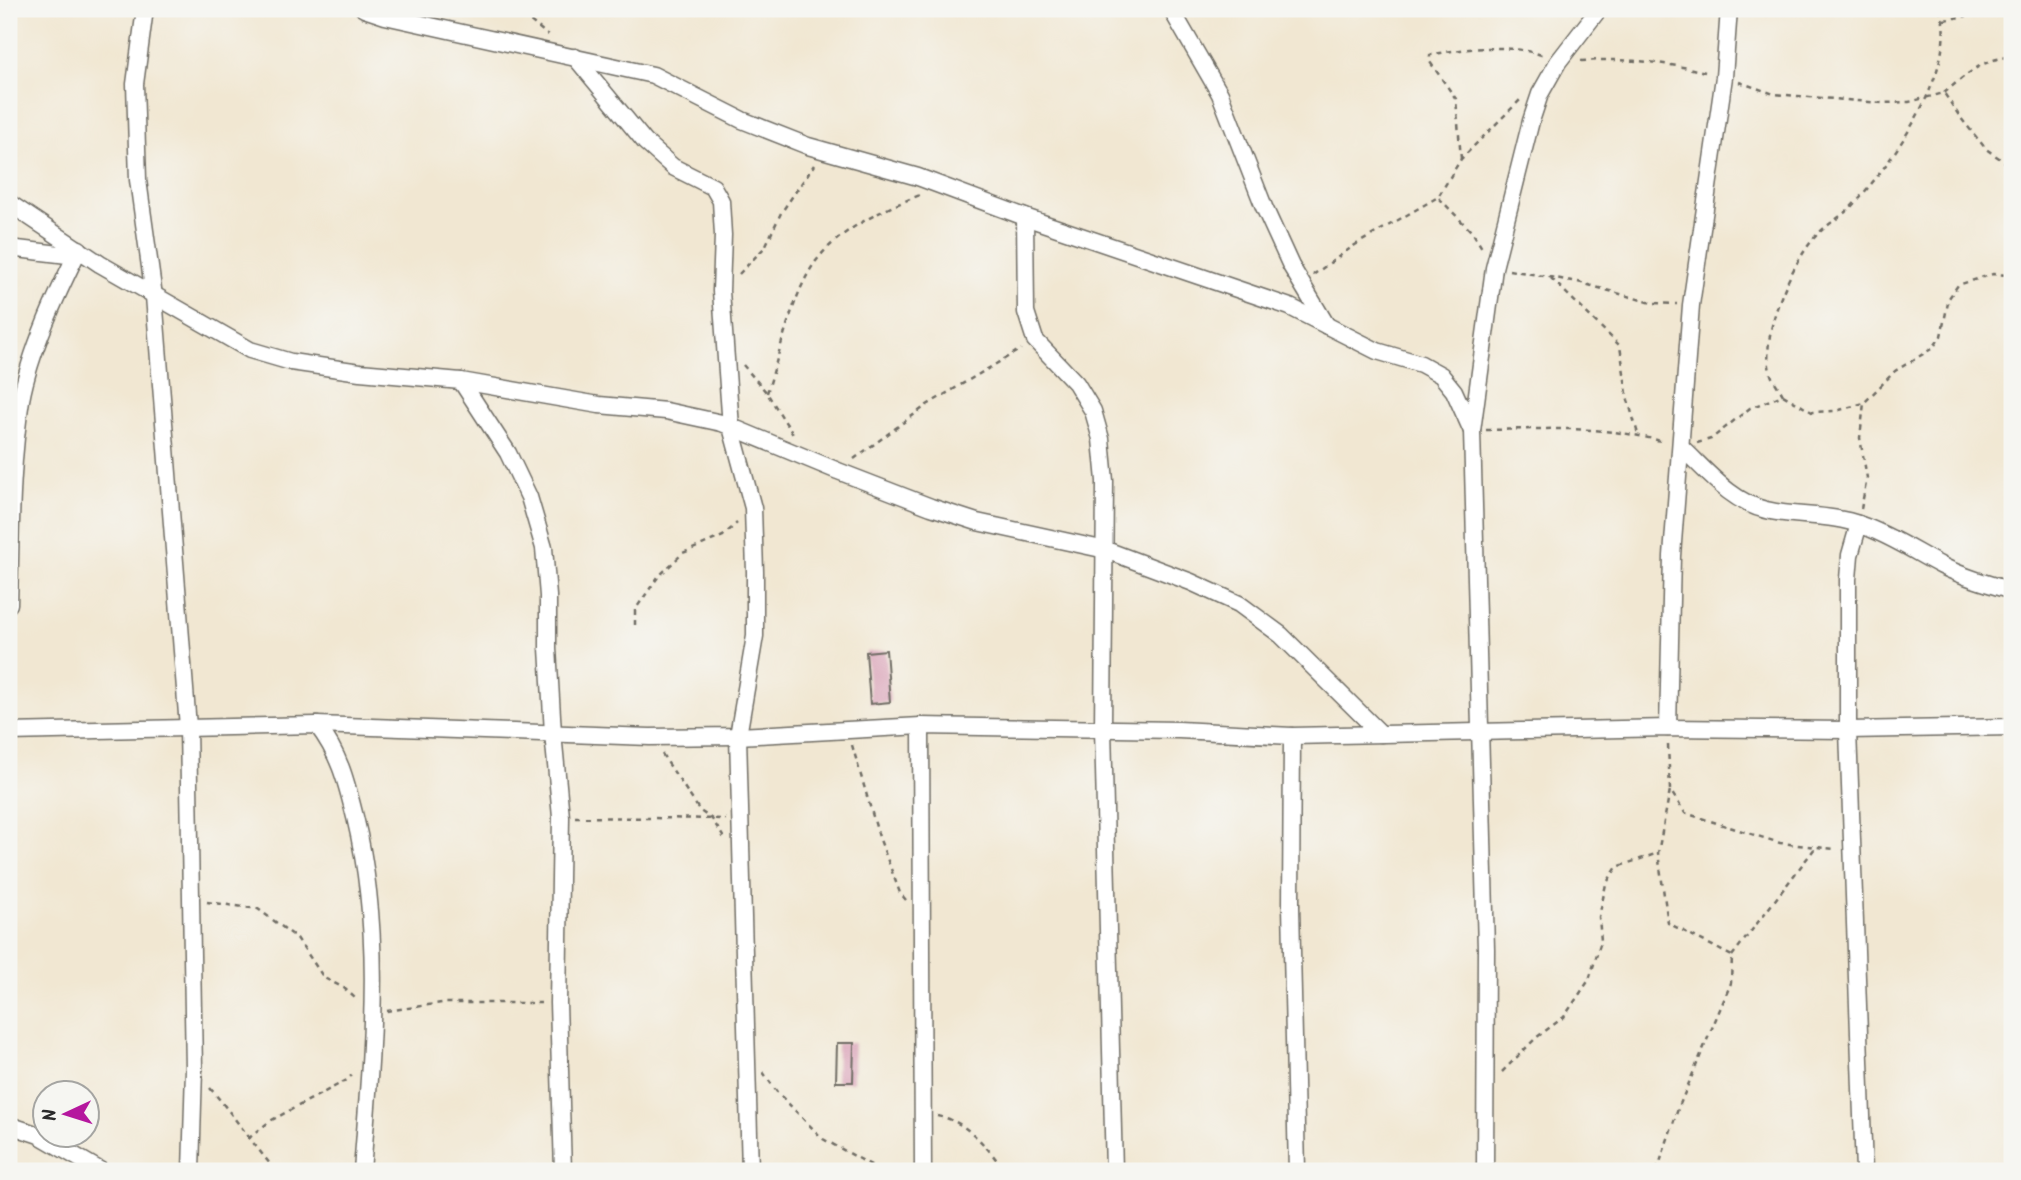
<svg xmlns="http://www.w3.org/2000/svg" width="2021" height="1180" font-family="Kalam,sans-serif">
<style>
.building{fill:#d594ae}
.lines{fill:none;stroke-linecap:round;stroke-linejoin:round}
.street-casing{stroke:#706d65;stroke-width:19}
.path{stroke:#706d65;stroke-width:2.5;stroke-dasharray:5 5;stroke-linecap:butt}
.street{stroke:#fff;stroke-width:16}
</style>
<rect width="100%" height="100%" fill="#f6f6f2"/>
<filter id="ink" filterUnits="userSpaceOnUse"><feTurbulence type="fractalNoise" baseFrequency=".0143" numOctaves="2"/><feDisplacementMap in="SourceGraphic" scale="14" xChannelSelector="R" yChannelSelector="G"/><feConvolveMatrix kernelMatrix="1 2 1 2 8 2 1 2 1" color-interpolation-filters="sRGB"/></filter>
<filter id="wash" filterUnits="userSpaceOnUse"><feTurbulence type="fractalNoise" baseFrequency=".00686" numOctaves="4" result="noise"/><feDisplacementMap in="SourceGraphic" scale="28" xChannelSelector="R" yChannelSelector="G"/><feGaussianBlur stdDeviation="1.57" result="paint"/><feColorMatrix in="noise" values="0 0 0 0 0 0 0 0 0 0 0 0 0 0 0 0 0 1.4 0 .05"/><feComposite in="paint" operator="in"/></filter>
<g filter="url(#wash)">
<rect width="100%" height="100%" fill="#f1e7d2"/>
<g id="blocks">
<g class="building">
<polygon points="886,650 890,702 870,704 866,652"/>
<polygon points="837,1043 854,1043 853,1082 836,1082"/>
</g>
</g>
</g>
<g filter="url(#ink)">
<use href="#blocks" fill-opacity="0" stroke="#706d65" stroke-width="2"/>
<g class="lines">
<defs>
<g id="street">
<polyline points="145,9 135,84 138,180 154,296 188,727 194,1069 191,1171"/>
<polyline points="364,9 385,16 653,75 742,120 808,146 918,177 1025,217 1290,307 1377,351 1421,364 1441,375 1454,391 1472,431"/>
<polyline points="1171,9 1220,94 1264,207 1291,266 1327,326"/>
<polyline points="575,57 645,142 673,167 713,187 721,201 723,235 721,291 731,427 753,508 755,572 755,636 738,736 750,1171"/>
<polyline points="9,203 100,264 250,350 291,362 360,372 461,381 599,405 666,411 722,423 838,471 931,507 977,522 1106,550 1191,582 1239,604 1281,635 1381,734"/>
<polyline points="1025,217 1026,312 1035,340 1076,383 1093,411 1101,439 1105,481 1103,728 1114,1171"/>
<polyline points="9,248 76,256"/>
<polyline points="461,381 508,453 529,497 544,548 548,596 548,648 553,733 561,817 558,1003 563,1171"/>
<path d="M 1681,447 C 1706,470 1731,502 1766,510 C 1796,517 1833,514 1861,525 C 1890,535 1915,552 1942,566 C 1964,577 1988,584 2012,591"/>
<polyline points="1859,524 1850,555 1848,579 1848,730 1864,1171"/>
<path d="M 9,604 C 11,536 10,467 21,400 C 30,351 57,294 79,249"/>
<path d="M 317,725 C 340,755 346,781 355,817 C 384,936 371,1051 362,1171"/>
<polyline points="921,726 923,1171"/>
<polyline points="1668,728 1672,556 1691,305 1724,77 1729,9"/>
<polyline points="9,732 317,725 650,737 738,736 921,726 1179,730 1292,736 1668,728 1848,730 2012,727"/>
<polyline points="1292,736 1291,906 1297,1171"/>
<polyline points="9,1125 39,1135 101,1171"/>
<polyline points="1485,1171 1486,949 1472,431 1494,268 1531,121 1540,94 1558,62 1599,9"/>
</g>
</defs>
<use href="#street" class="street-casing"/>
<g class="path">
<polyline points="515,9 548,35"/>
<polyline points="1944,20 1988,12"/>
<path d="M 1581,61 C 1624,58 1667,62 1709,73"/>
<polyline points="1739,82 1774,94 1882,103 1909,102 1944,93 1960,117 1986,149 2012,167"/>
<path d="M 1944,93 C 1966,75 1983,58 2012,57"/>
<path d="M 1461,159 L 1456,99 L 1430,62 L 1430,55 C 1464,48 1511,43 1544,56"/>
<polyline points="1439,198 1473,233 1482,248"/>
<polyline points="1509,270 1578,282 1652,303 1677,304"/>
<polyline points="739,274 765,247 781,213 814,165"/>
<polyline points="1313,275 1355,245 1438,197 1461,159 1521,99"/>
<polyline points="1551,278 1620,346 1628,400 1638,434"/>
<polyline points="743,365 767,393 794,436"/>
<path d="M 767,393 C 779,355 793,292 816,261 C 840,229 884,209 920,195"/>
<path d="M 1783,395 C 1780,389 1775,383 1772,377 C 1757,339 1790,267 1814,238 C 1824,226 1840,218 1851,207 C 1891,165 1960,68 1940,9"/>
<path d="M 1486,430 C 1546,429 1606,425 1664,442"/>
<polyline points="1697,443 1711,439 1750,408 1783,395 1812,412 1836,411 1864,403"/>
<polyline points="854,459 927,405 1021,349"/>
<polyline points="1861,509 1867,478 1860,438 1864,403 1895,371 1933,348 1941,336 1949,298 1958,285 1993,274 2012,275"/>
<polyline points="635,625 635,610 658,577 683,553 723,536 737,523"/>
<polyline points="852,745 879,837 900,893 906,900"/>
<polyline points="1668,745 1670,790 1685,813 1780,843 1835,849"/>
<polyline points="662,754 700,811 712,819 724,838"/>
<polyline points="575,817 726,819"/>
<polyline points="207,902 258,909 297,938 324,978 344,988 355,998"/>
<polyline points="1732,956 1815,848"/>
<polyline points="387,1011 442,1003 541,1003"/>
<polyline points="763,1072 777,1092 823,1139 882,1171"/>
<polyline points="1502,1072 1537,1037 1564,1017 1589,980 1601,941 1599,917 1606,884 1617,867 1658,853"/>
<path d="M 210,1088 C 233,1115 253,1144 276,1171"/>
<path d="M 937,1116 C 966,1120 988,1148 1005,1171"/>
<polyline points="248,1139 270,1121 347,1080 352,1075"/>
<polyline points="1657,1171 1678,1109 1731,983 1732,956 1668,923 1658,853 1670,790"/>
</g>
<use href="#street" class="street"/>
</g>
</g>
<rect width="2021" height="1180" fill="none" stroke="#f6f6f2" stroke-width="35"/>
<g transform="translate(66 1114) rotate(266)"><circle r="33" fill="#f6f6f2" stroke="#a5a5a2" stroke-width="2"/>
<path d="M0-5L12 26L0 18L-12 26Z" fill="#b5179e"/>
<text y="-10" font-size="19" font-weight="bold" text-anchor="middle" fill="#2b2b2b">N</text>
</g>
</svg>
